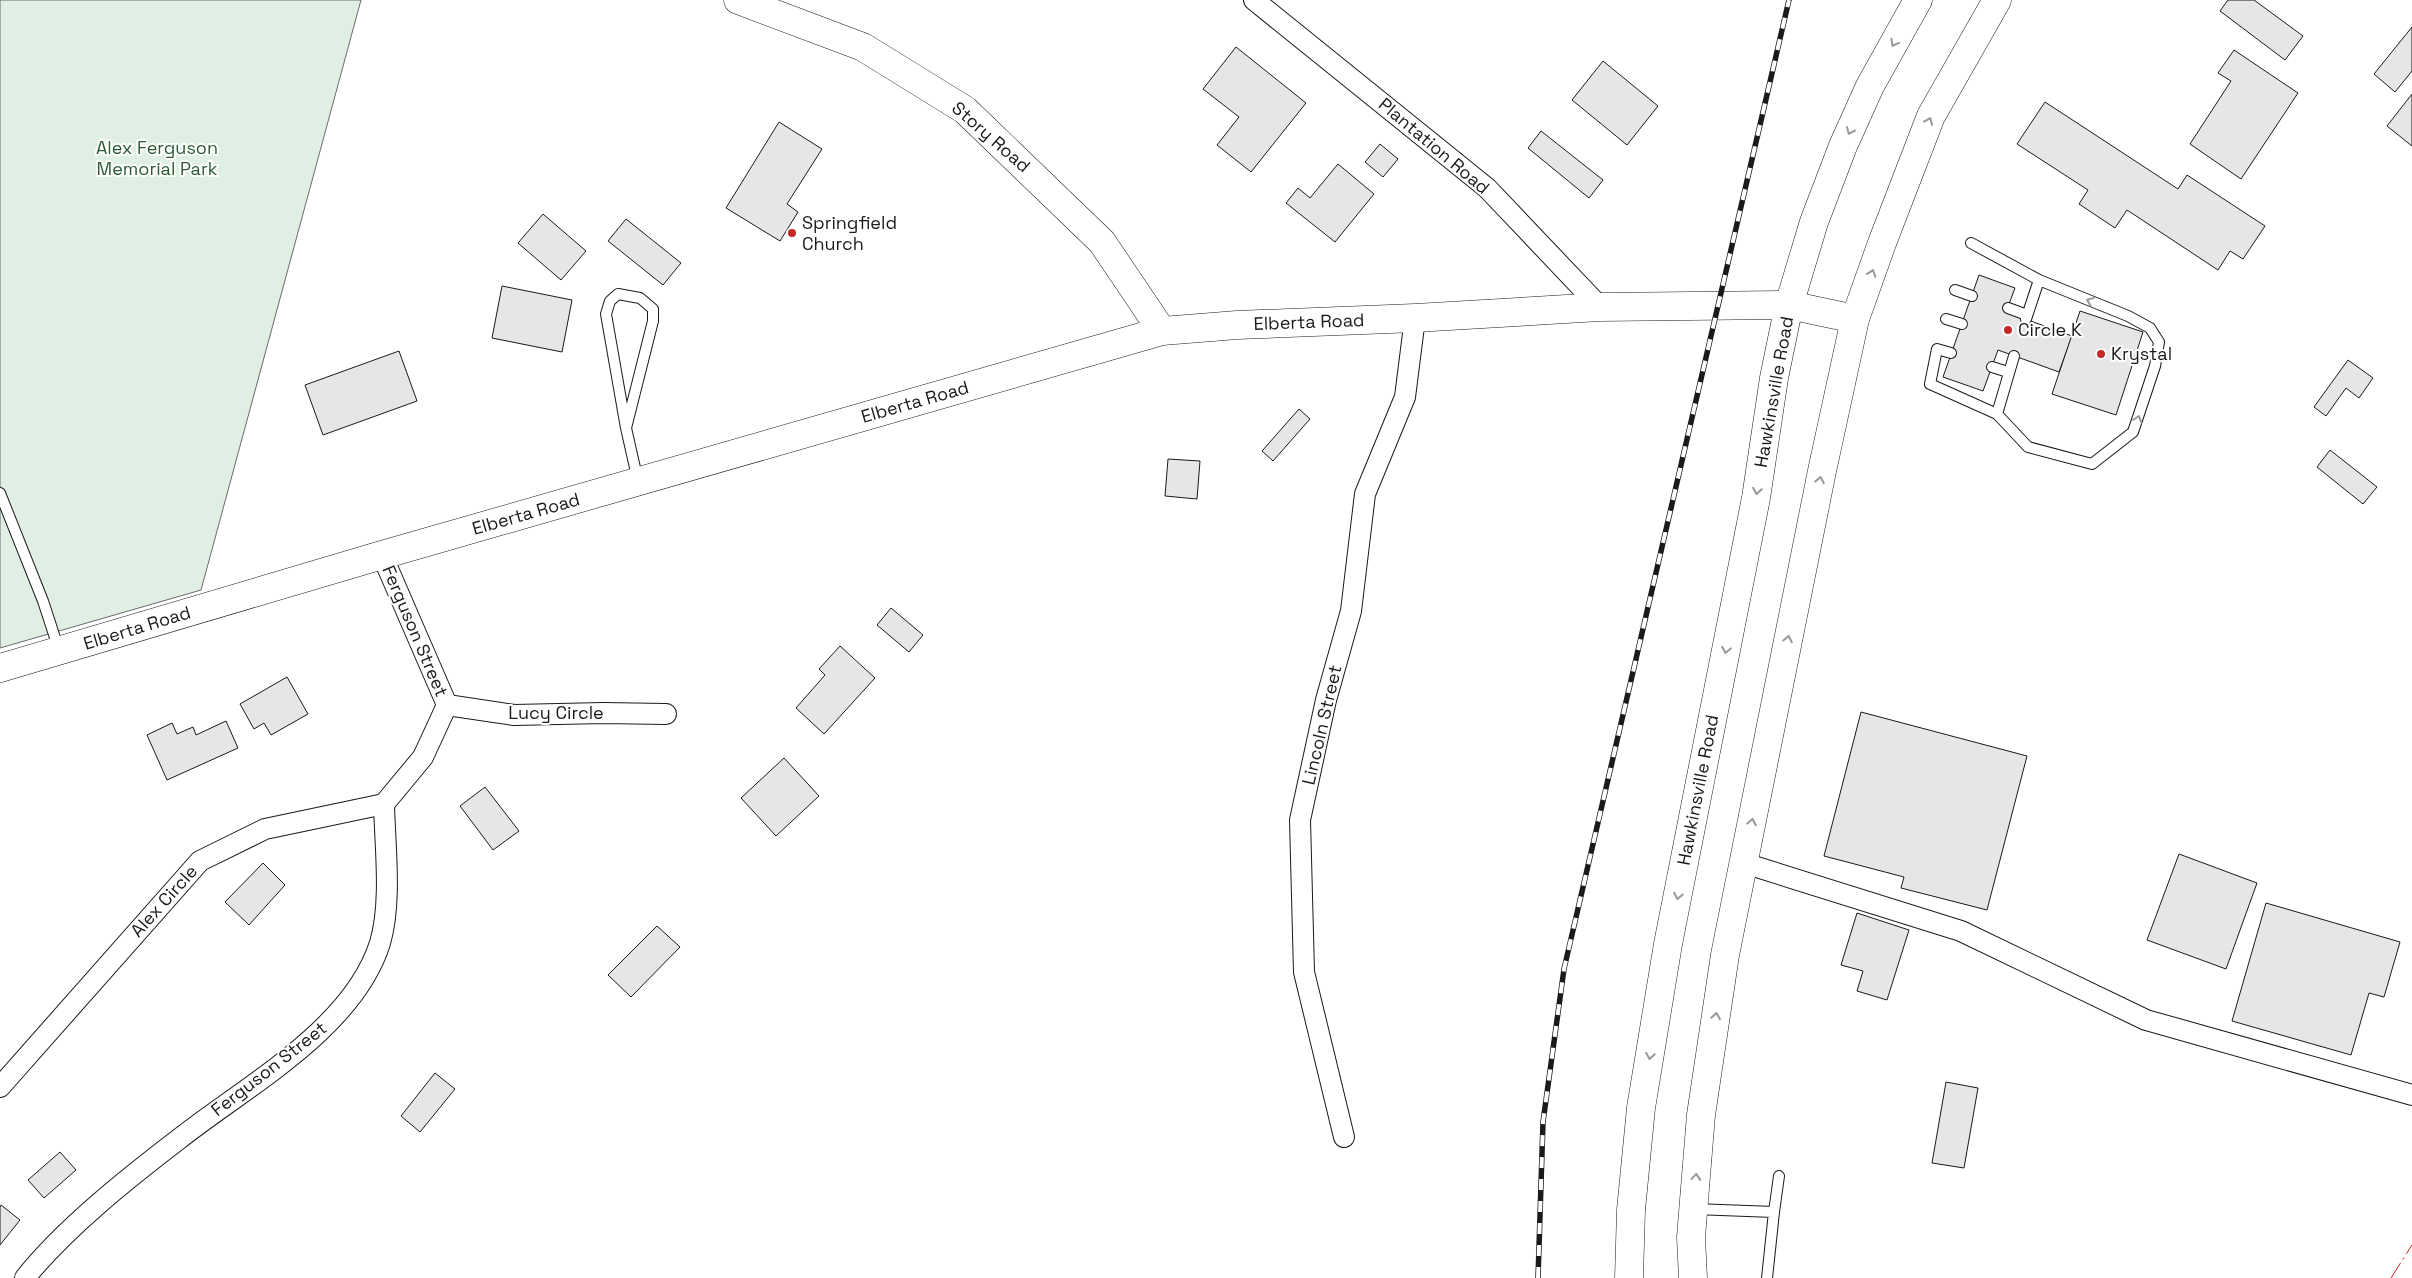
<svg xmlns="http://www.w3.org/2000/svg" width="2412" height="1278" font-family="'Space Grotesk',sans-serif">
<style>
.green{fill:#e0efe3;stroke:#6a6a6a}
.building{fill:#e6e6e6;stroke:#1a1a1a}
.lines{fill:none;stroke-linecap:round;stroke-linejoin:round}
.lane-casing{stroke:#1a1a1a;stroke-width:12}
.street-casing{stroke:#1a1a1a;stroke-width:22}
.secondary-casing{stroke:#1a1a1a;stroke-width:29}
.primary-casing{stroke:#1a1a1a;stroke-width:29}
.lane{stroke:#fff;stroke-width:10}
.street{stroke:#fff;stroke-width:20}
.secondary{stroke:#fff;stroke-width:28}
.primary{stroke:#fff;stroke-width:28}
.rail-casing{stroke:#1a1a1a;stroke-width:5.5}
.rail{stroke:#fff;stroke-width:4;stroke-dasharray:11;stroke-linecap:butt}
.power{stroke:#c62828;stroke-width:1;stroke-dasharray:18 4 2.5 4;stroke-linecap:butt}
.oneway{stroke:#989898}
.poi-dot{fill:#c62828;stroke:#fff;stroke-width:2}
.labels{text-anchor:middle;stroke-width:4;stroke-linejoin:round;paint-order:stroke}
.street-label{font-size:18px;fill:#1a1a1a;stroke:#fff}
.park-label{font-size:18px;fill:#2b5a34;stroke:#fff}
.poi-label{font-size:18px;fill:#1a1a1a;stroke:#fff;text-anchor:start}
</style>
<rect width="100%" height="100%" fill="#fff"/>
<polygon class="green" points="0,0 361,0 201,590 0,648"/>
<g class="building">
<polygon points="2228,0 2254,0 2303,36 2285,60 2220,11"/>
<polygon points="2412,27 2412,71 2395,92 2374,74"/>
<polygon points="1236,47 1306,103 1251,172 1217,145 1239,117 1203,89"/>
<polygon points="2234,50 2298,93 2241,179 2190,144 2231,81 2218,73"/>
<polygon points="1603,61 1658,106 1627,145 1572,100"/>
<polygon points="2412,94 2412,146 2387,126"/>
<polygon points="2045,102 2178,189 2187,175 2265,226 2243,259 2230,251 2218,270 2127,210 2115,228 2079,204 2088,190 2017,144"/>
<polygon points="779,122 822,149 787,204 798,212 780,241 726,208"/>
<polygon points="1541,131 1603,180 1589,198 1528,148"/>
<polygon points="1380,144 1398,159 1383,177 1365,162"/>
<polygon points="1338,164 1374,194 1335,242 1286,203 1298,188 1310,198"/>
<polygon points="543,214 586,251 561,280 518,243"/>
<polygon points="626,219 681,263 663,285 608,241"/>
<polygon points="1979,275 2015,288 2006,312 2072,336 2059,372 1998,350 1983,391 1943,377"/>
<polygon points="502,286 572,300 562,352 492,338"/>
<polygon points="2080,311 2143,332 2116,415 2052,394"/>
<polygon points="399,351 417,401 323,435 305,385"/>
<polygon points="2348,360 2373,378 2359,398 2346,388 2326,416 2314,407"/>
<polygon points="1299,409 1310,419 1273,461 1262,451"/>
<polygon points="2330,450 2377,487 2363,504 2317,467"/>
<polygon points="1168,459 1200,461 1197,499 1165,496"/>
<polygon points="891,608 923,635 909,652 877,625"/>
<polygon points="840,646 875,678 824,734 796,708 825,675 819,669"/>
<polygon points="287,677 308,714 271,735 264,723 254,729 240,704"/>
<polygon points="1861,712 2027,756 1987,910 1901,888 1904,877 1824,856"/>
<polygon points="226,721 238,748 167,780 147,735 172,723 177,734 193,727 196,735"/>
<polygon points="784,758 819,796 776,836 741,798"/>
<polygon points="485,787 519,831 493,850 460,806"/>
<polygon points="2179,854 2257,883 2226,969 2147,940"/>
<polygon points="263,863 285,885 249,925 225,902"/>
<polygon points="2266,903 2400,942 2384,997 2369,993 2351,1055 2232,1021"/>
<polygon points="1857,913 1909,930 1887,1000 1857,991 1863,971 1841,965"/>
<polygon points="657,926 680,947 631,997 608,975"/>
<polygon points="435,1073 455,1089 420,1132 401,1116"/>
<polygon points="1946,1082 1978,1088 1964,1168 1932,1163"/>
<polygon points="60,1152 76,1170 44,1198 28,1180"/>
<polygon points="1,1205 20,1220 0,1245 0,1207"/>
</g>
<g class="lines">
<defs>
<g id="lane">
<polyline points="1955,290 1972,296"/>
<polyline points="2008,308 2027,315"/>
<polyline points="1946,319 1962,324"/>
<polyline points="2026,319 2039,280"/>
<polyline points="1951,353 1937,349 1930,384 1997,414 2028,447 2092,464 2133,432 2155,366 2159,342 2150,328 2128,316 2039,280 1971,243"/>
<polyline points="1992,367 2008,372"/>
<polyline points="1997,414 2014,356"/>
<polyline points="626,428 653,321 653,309 640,298 618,294 610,301 606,314 626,428 638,481"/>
<polyline points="0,493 43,601 59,650"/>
<polyline points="1694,1209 1774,1212 1767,1278"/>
<polyline points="1774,1212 1779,1176"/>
</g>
<g id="street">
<polyline points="1254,0 1487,188 1600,307"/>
<polyline points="447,705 514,715 603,713 666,714"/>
<polyline points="1744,863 1961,931 2146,1020 2412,1095"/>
<polyline points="0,1087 200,861 265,829 384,804"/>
<polyline points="1344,1137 1304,972 1300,820 1326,700 1351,611 1365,494 1405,397 1415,318"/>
<path d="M 25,1278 C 65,1228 128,1178 179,1139 C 246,1086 353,1029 380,943 C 392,902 385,847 384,804 L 423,757 L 447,705 L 382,555"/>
</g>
<g id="secondary">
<polyline points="738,0 863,47 965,110 1102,242 1162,331"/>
<polyline points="0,668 382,555 1162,331 1237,325 1415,318 1600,307 1789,305 1855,319"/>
</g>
<g id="primary">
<polyline points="1629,1278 1631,1210 1641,1108 1668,944 1756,498 1774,378 1789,305 1814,222 1843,146 1870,86 1918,0"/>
<polyline points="1693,1278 1691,1237 1701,1115 1725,955 1822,471 1855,319 1882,243 1931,116 1997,0"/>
</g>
</defs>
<use href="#lane" class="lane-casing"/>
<use href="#street" class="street-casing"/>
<use href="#secondary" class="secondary-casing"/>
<use href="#primary" class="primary-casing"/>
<use href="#lane" class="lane"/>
<use href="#street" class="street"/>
<use href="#secondary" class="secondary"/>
<use href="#primary" class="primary"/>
<defs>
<polyline id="rail" points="1538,1278 1543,1122 1564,969 1789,0"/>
</defs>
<use href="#rail" class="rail-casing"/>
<use href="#rail" class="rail"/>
<polyline class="power" points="2391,1278 2412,1245"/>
</g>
<defs><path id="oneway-chevron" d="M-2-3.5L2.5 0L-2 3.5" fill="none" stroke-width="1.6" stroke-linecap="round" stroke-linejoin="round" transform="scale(1.25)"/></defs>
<g class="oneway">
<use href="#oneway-chevron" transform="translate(1894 43) rotate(119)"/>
<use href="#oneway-chevron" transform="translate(1929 121) rotate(-67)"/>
<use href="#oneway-chevron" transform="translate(1850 131) rotate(114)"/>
<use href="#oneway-chevron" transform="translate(1872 273) rotate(-71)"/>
<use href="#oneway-chevron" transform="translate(2090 301) rotate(-158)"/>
<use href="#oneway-chevron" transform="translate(2138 419) rotate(-72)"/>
<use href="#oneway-chevron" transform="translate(1820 480) rotate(-79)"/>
<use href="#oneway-chevron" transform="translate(1757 491) rotate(99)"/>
<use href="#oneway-chevron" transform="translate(1788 639) rotate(-79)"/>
<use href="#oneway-chevron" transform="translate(1726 650) rotate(101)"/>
<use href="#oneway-chevron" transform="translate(1752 822) rotate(-79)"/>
<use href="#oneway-chevron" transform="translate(1678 896) rotate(101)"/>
<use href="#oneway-chevron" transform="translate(1716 1016) rotate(-81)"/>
<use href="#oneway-chevron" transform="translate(1650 1056) rotate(99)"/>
<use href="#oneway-chevron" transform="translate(1696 1177) rotate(-85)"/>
</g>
<g class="poi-dot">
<circle cx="792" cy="233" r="5"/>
<circle cx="2008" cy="330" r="5"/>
<circle cx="2101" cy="354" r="5"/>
</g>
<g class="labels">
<g class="street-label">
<text transform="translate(991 137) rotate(41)" y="6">Story Road</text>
<text transform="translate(1434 146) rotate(40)" y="6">Plantation Road</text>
<text transform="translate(1309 322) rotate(-2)" y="6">Elberta Road</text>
<text transform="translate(1774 392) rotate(-80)" y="6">Hawkinsville Road</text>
<text transform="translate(915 402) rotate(-16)" y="6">Elberta Road</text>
<text transform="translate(526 514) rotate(-16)" y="6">Elberta Road</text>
<text transform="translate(137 628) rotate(-17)" y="6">Elberta Road</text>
<text transform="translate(415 631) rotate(67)" y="6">Ferguson Street</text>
<text x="556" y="719">Lucy Circle</text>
<text transform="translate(1322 725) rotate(-77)" y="6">Lincoln Street</text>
<text transform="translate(1698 790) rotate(-79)" y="6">Hawkinsville Road</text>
<text transform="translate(164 901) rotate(-48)" y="6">Alex Circle</text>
<text transform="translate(269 1069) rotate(-38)" y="6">Ferguson Street</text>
</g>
<g class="park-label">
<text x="157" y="154">Alex Ferguson<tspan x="157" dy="21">Memorial Park</tspan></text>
</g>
<g class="poi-label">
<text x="802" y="229">Springfield<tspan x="802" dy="21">Church</tspan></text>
<text x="2018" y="336">Circle K</text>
<text x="2111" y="360">Krystal</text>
</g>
</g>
</svg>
